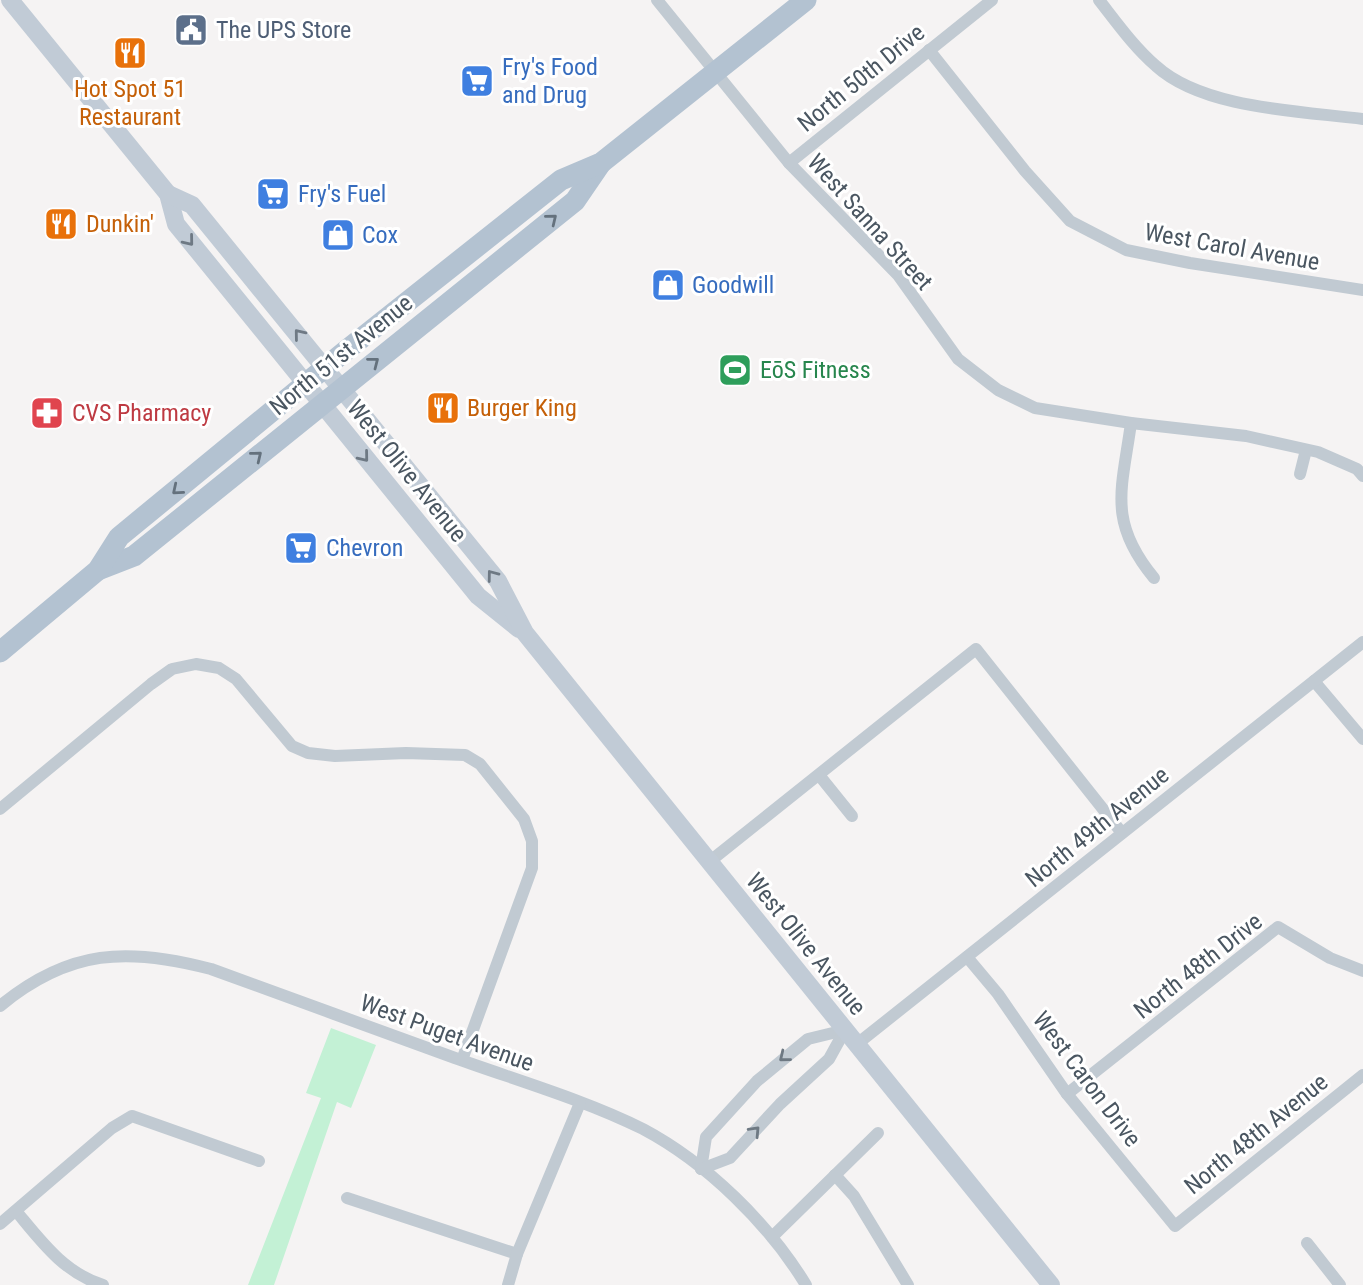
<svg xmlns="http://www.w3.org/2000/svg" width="1363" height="1285" font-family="'Roboto Condensed',sans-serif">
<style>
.green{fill:#c3f1d5}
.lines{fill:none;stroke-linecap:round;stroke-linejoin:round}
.street{stroke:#c1cad2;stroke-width:12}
.secondary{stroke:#c1cbd6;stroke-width:18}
.primary{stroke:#b3c2d1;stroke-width:21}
.oneway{stroke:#64717d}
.oneway2{stroke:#6e7984}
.oneway3{stroke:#6e7983}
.labels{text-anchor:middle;stroke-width:6;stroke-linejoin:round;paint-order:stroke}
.service-label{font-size:24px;fill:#4e5e75;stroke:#fff;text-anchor:start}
.shop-label{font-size:24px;fill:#366cbe;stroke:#fff;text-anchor:start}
.street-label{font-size:24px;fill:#4a5661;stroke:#fff}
.food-label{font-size:24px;fill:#c56008;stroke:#fff;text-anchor:start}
.leisure-label{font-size:24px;fill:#27864d;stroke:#fff;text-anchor:start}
.health-label{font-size:24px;fill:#be3a42;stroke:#fff;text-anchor:start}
</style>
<rect width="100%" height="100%" fill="#f5f3f3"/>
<polygon class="green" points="331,1028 376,1045 351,1108 337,1102 274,1285 248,1285 321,1098 306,1093"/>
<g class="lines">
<g class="street">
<polyline points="657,0 789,163 898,275 958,359 998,390 1035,408 1131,423 1246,436 1318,452 1357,469 1363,476"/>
<path d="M 1099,0 C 1117,23 1134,47 1156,66 C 1203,109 1301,111 1363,119"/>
<polyline points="929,50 1025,171 1070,221 1126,250 1190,263 1363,290"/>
<polyline points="789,163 992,0"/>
<path d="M 1131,423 C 1122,489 1107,521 1154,578"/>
<polyline points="1300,474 1306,450"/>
<polyline points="1314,681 1363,739"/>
<polyline points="819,775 852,816"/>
<polyline points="0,809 151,684 172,669 196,664 219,668 236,679 292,746 308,753 335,756 406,753 465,755 480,764 524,819 532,841 532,868 462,1060"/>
<polyline points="709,862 976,649 1122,833"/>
<polyline points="967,957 998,994 1067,1094 1175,1226 1363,1075"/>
<path d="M 0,1006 C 69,949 128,947 211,969 C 292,999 374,1028 455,1058 C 516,1080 585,1100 643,1129 C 707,1163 769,1224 806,1285"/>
<polyline points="857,1044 1363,642"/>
<polyline points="1067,1094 1278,927 1330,958 1363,971"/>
<polyline points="701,1169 706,1137 757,1081 808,1039 845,1030"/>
<polyline points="701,1169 730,1158 780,1104 829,1059 845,1030"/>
<polyline points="835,1175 854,1196 908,1285"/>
<polyline points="347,1198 517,1254"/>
<path d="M 16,1211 C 41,1241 64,1273 103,1285"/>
<polyline points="0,1224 112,1128 132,1116 259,1161"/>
<polyline points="772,1237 878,1133"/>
<polyline points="1307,1243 1340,1285"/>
<polyline points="508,1285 517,1254 580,1103"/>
</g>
<g class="secondary">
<polyline points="10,0 168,194 176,224 478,596 519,629"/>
<polyline points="168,194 192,205 498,581 525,633 1051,1285"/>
</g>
<g class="primary">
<polyline points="98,570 134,556 575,201 601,163"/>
<polyline points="0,652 98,570 119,537 344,352 561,180 601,163 806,0"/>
</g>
</g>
<defs><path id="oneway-chevron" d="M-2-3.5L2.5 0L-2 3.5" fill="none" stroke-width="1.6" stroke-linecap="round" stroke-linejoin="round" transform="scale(1.75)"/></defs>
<g class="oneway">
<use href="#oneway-chevron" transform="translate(552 219) rotate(-39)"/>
<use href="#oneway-chevron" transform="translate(374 362) rotate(-38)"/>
<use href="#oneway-chevron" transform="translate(257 456) rotate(-39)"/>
<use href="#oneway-chevron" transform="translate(177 490) rotate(140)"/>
</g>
<g class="oneway2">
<use href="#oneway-chevron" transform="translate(189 241) rotate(51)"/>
<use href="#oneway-chevron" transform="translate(299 334) rotate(-129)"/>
<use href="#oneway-chevron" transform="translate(364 457) rotate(51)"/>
<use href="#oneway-chevron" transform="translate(492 575) rotate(-127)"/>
</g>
<g class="oneway3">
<use href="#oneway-chevron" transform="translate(784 1057) rotate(141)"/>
<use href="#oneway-chevron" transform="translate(755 1131) rotate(-47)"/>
</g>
<defs>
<symbol id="civic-square" viewBox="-11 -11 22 22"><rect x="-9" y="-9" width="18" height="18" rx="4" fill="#5c6f8a" stroke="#fff"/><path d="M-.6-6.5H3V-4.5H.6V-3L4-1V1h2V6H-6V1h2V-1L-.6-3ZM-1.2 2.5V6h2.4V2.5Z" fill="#fff"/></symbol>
<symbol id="restaurant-square" viewBox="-11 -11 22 22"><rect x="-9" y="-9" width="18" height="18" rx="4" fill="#e8710a" stroke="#fff"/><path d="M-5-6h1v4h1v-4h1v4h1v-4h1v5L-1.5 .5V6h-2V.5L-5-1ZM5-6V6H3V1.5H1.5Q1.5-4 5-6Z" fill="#fff"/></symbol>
<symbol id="supermarket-square" viewBox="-11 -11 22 22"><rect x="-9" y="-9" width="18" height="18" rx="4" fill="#3f7fe0" stroke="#fff"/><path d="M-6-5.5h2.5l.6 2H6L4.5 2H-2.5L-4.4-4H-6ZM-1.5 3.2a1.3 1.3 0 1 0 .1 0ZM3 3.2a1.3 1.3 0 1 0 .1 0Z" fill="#fff"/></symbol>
<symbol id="shop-square" viewBox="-11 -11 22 22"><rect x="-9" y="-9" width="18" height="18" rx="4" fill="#3f7fe0" stroke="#fff"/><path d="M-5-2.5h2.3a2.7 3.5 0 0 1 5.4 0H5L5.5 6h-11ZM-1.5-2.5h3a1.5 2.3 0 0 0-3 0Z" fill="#fff"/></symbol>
<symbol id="stadium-square" viewBox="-11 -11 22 22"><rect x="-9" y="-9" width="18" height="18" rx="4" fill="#2e9e5b" stroke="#fff"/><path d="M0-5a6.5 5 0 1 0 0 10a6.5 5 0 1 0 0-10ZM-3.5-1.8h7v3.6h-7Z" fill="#fff"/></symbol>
<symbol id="pharmacy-square" viewBox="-11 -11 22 22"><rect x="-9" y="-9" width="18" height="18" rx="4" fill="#e0444e" stroke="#fff"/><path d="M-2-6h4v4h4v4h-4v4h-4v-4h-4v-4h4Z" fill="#fff"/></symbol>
</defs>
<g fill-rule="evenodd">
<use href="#civic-square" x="172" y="11" width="38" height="38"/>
<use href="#restaurant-square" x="111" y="34" width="38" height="38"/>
<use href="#supermarket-square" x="458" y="62" width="38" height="38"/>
<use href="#supermarket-square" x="254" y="175" width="38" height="38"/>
<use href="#restaurant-square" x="42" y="205" width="38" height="38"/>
<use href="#shop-square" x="319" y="216" width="38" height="38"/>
<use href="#shop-square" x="649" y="266" width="38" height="38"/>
<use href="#stadium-square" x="716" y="351" width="38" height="38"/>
<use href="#restaurant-square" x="424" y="389" width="38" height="38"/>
<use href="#pharmacy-square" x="28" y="394" width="38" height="38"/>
<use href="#supermarket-square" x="282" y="529" width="38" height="38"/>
</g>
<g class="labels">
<g class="service-label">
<text x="216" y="38">The UPS Store</text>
</g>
<g class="shop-label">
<text x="502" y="75">Fry's Food<tspan x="502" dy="28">and Drug</tspan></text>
<text x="298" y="202">Fry's Fuel</text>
<text x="362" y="243">Cox</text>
<text x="692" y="293">Goodwill</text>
<text x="326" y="556">Chevron</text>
</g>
<g class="street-label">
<text transform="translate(861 78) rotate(-39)" y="8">North 50th Drive</text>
<text transform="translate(870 222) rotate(48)" y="8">West Sanna Street</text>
<text transform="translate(1232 247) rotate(10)" y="8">West Carol Avenue</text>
<text transform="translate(341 355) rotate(-39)" y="8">North 51st Avenue</text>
<text transform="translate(407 471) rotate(51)" y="8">West Olive Avenue</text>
<text transform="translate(1097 827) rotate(-39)" y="8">North 49th Avenue</text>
<text transform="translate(806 944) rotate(51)" y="8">West Olive Avenue</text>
<text transform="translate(1198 966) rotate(-38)" y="8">North 48th Drive</text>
<text transform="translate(447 1033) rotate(20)" y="8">West Puget Avenue</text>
<text transform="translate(1087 1079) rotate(53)" y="8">West Caron Drive</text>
<text transform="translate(1256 1134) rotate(-39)" y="8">North 48th Avenue</text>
</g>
<g class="food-label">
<text x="130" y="97" text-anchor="middle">Hot Spot 51<tspan x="130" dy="28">Restaurant</tspan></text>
<text x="86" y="232">Dunkin'</text>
<text x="467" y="416">Burger King</text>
</g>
<g class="leisure-label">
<text x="760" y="378">EōS Fitness</text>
</g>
<g class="health-label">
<text x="72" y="421">CVS Pharmacy</text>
</g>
</g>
</svg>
